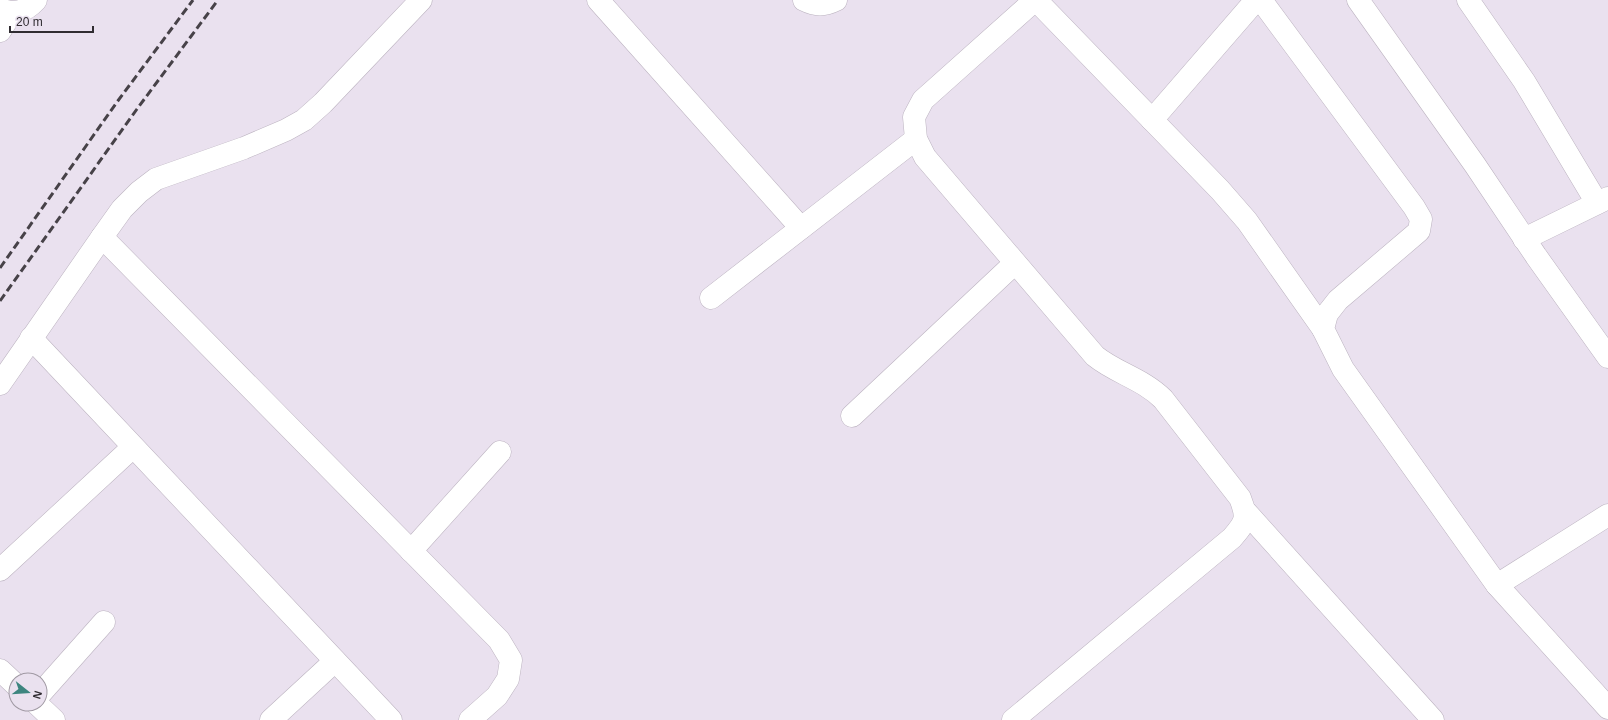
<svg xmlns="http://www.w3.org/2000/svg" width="1608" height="720" font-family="Helvetica,sans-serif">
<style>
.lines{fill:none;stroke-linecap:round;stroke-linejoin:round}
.minor-casing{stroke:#bcb3c0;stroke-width:23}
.minor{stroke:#fff;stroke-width:22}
.rail{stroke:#474248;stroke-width:3;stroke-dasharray:8 4;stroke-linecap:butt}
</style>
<rect width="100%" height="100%" fill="#eae1ef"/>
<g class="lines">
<defs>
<g id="minor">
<polyline points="598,0 801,228"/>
<path d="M 804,0 C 816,6 824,6 836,0"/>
<polyline points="1036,0 1220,190 1247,221 1323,329"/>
<polyline points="1261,0 1414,207 1421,219 1419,231 1338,300 1327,314 1323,329 1343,369 1497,585 1608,708"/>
<polyline points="1358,0 1475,165 1536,256 1608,357"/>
<polyline points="1468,0 1524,81 1597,203"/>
<path d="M 0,9 C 15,15 25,12 36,0"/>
<polyline points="0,31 11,14"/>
<polyline points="1152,120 1256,0"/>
<polyline points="102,237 499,640 511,660 508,679 497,696 470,720"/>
<polyline points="1524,239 1608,198"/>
<polyline points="711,298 916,139"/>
<polyline points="31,338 391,720"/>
<polyline points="0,384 102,237 122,209 139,192 156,179 244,148 286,130 304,120 323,103 421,0"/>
<polyline points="852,416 1015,263"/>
<polyline points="1246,512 1433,720"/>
<polyline points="411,551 500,452"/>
<polyline points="0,570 133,447"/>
<polyline points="1497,585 1608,515"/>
<polyline points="0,670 16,685"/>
<polyline points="40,694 104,622"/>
<polyline points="37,704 54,720"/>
<polyline points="271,720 335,661"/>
<path d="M 1013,720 L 1232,538 C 1246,522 1248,518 1240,498 L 1163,399 C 1143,379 1116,373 1095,356 L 925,157 L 916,139 L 914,117 L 923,100 L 1035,0"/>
</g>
</defs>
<use href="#minor" class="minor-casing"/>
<use href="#minor" class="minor"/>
<g class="rail">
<polyline points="0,268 117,102 193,0"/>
<polyline points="0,301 137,109 218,0"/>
</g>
</g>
<g transform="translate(28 692) rotate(107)"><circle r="19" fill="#eae1ef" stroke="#a099a3"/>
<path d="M0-3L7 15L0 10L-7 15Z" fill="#3d857f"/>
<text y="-6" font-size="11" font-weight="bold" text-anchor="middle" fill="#302c31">N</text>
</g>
<path d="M10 26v6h83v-6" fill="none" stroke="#302c31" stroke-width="2"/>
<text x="16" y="26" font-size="12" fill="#302c31" stroke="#eae1ef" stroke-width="3" paint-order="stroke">20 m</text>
</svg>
